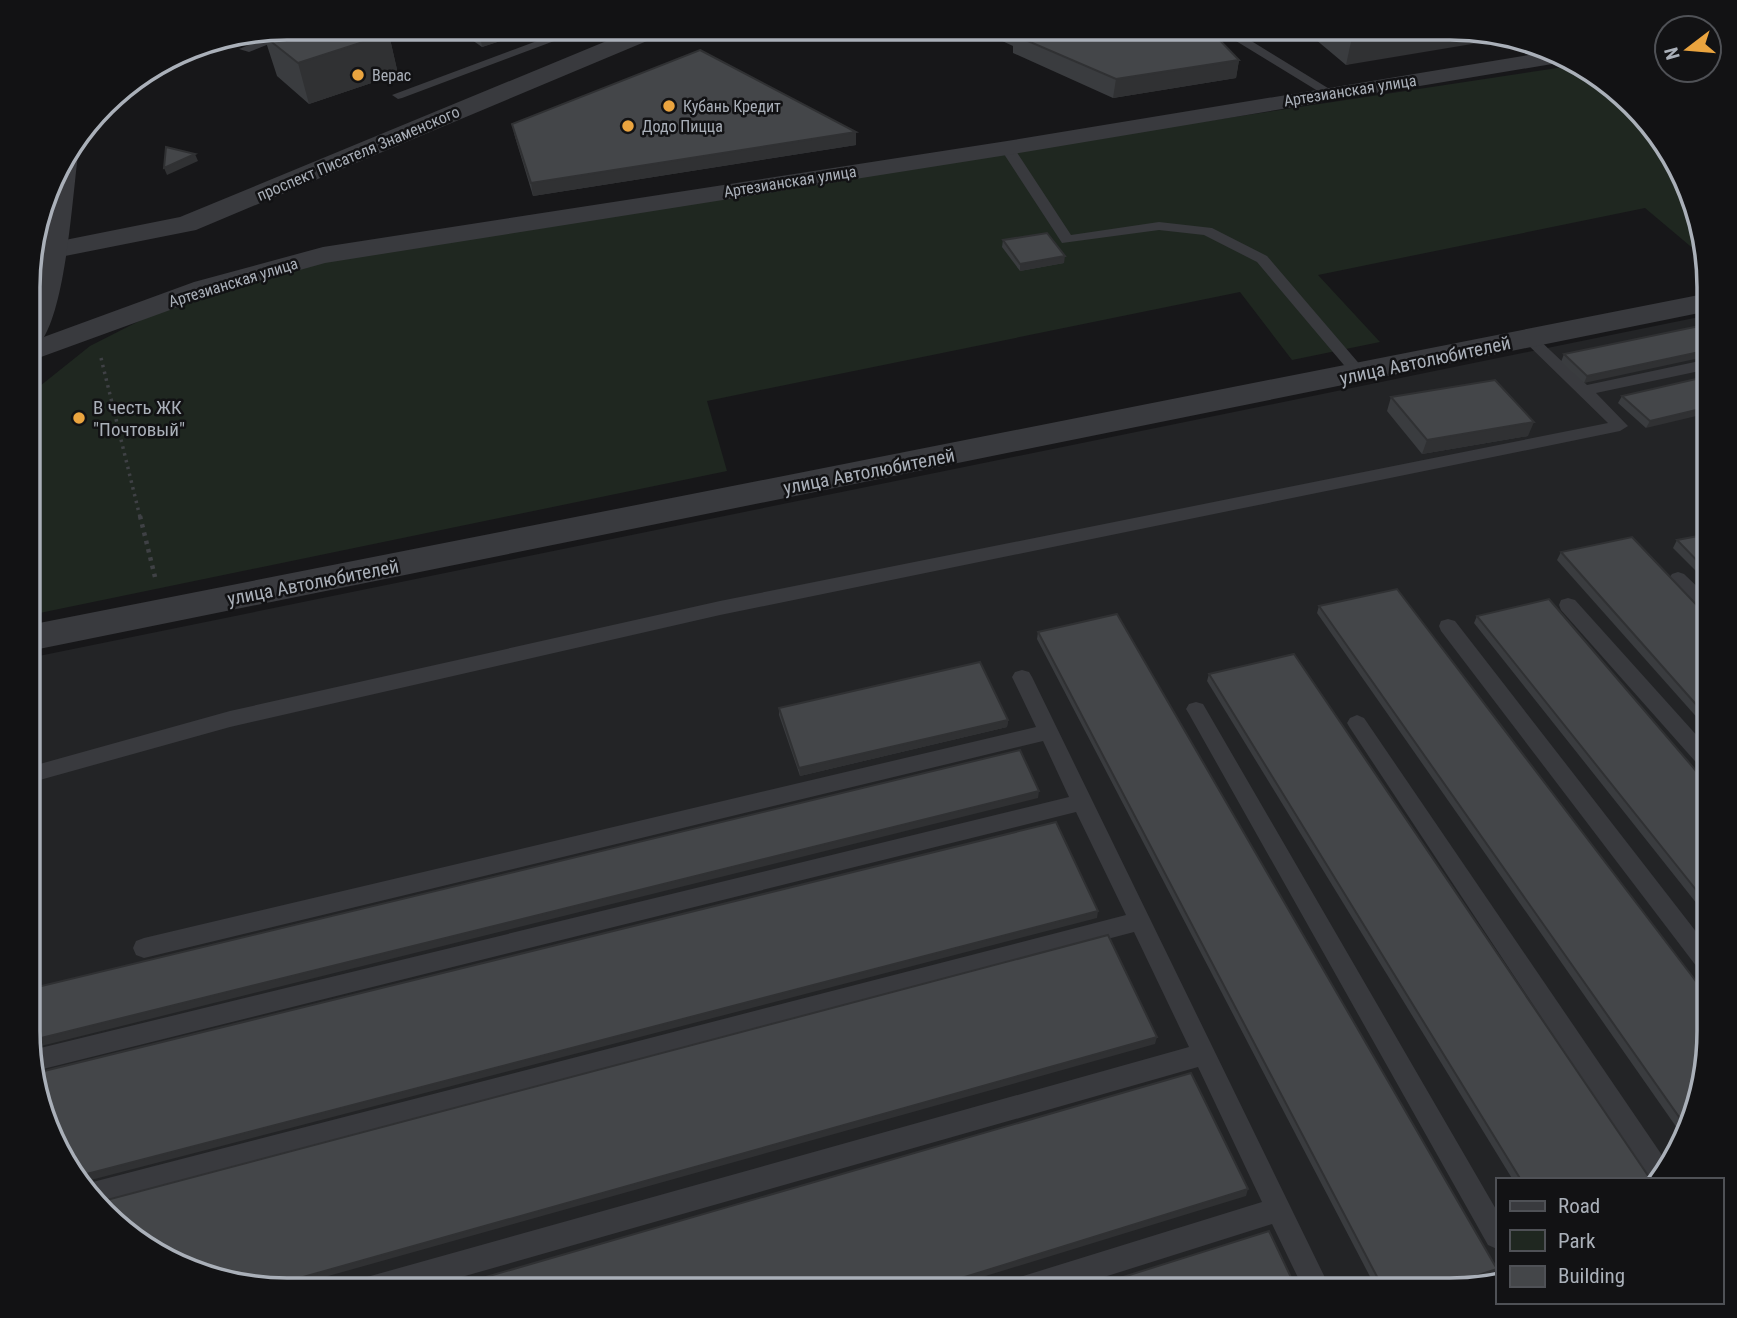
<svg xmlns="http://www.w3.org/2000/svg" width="1737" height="1318" font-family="'Roboto Condensed',sans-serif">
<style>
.built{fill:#232426}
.green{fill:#1f2720}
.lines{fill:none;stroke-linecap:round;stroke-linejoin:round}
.path-far1{stroke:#3f4145;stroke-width:3.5;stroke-dasharray:2.5 4.5;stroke-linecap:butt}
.path{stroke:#3f4145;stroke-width:4.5;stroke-dasharray:3.5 5;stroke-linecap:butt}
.service{fill:#393a3e;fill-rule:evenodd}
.minor{fill:#393a3e;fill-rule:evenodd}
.tertiary{fill:#393a3e;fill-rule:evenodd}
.wall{fill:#3a3c3f}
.shaded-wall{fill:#303133}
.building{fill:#444649;stroke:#303133;stroke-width:2}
.poi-dot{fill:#eaa43f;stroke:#121214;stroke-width:2.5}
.labels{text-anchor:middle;stroke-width:5;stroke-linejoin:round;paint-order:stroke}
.far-poi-label{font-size:16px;fill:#aab0b9;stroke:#121214;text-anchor:start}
.far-street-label{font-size:16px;fill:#aab0b9;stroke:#121214}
.street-label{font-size:19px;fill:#aab0b9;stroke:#121214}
.poi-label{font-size:19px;fill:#aab0b9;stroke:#121214;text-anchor:start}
.rim{fill:none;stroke:#aab0b9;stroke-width:3.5}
</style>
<rect width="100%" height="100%" fill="#171719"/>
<polygon class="built" points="1709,315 1708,1048 1689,1130 1658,1180 1497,1180 1497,1279 1449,1290 271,1289 117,1226 55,1146 29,1048 29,658"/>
<polygon class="green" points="1577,65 1620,92 1682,173 1702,256 1645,208 1318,275 1380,342 1292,360 1240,292 707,401 727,471 30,615 30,394 90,346 204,288 381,246"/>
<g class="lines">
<polyline class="path-far1" points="101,358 140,517"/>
<polyline class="path" points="140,516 155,577"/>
<g class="service">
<polygon points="290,28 296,32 294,34 249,52 239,49"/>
<polygon points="572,28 589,28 402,98 398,99 392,95"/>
<polygon points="616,28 631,28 644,37 634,39"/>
<polygon points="1235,28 1262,28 1240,34 1336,93 1334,96 1326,96 1223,33"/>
<polygon points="1007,144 1012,145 1071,235 1159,222 1212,228 1267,256 1368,374 1360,379 1354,377 1257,262 1204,235 1159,230 1062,243 1000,148"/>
<polygon points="1529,333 1534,335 1587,385 1709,359 1709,369 1596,393 1628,426 1620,431 720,615 230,727 29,783 29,767 230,711 720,601 1608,423 1524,341 1521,338"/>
<polygon points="1678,572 1684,574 1709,598 1709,617 1702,615 1672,582 1669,578 1672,574"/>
<polygon points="1568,598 1575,600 1709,749 1709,771 1702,769 1561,610 1559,605 1561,600"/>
<polygon points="1448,619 1455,621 1708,947 1708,974 1700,971 1441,631 1439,626 1441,621"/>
<polygon points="1022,670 1029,672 1032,677 1331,1290 1304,1290 1272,1224 1063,1290 1007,1290 1011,1281 1020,1277 1262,1202 1198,1067 416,1290 354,1290 358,1281 367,1277 1189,1047 1134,932 100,1204 85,1184 1126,915 1076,812 35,1071 29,1051 32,1050 1069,797 1043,741 144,958 136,955 133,948 136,941 144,938 1036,727 1012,677 1015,672"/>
<polygon points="1196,702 1203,704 1497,1211 1497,1249 1488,1245 1189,714 1186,709 1189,704"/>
<polygon points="1357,715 1364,718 1668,1164 1658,1180 1649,1180 1350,728 1347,723 1350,718"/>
</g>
<g class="minor">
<polygon points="638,28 669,28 666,33 196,230 50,259 40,257 36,251 40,245 180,217"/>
<polygon points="1553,51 1570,61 1007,155 325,263 214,294 30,361 30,342 194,282 323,247 1007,141"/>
<polygon points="1709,293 1709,311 29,651 29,625"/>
</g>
<path class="tertiary" d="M 71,148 L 78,155 C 72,201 66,306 41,342 L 30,344 C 30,324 28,303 30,284 C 34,249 49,175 71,148 Z"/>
</g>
<g class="wall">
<polygon points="291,28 426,28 390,39 398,74 309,104 277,76 264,36"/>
<polygon points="455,28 539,28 482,47"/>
<polygon points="974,28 1208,28 1239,60 1236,78 1113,98 1013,53 1013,46"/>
<polygon points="1302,28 1466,29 1346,65"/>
<polygon points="512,124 856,145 533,196 515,137"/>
<polygon points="1003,240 1064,263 1020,271 1002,247"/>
<polygon points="1709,324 1584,383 1561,362 1564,354"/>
<polygon points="1709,376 1646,428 1618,403 1622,396"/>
<polygon points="1391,397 1528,436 1422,454 1387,411"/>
<polygon points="1709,534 1709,584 1673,548 1677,540"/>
<polygon points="1561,552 1709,618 1709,731 1557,560"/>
<polygon points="1319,606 1689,1130 1684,1138 1317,613"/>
<polygon points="1477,616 1709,786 1709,919 1474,623"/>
<polygon points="1038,632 1492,1274 1445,1290 1377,1290 1037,639"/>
<polygon points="1209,674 1651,1180 1513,1180 1207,681"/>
<polygon points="779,708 1008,720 1007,727 800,776 779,715"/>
</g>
<g class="shaded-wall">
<polygon points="357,28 426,28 390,39 398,74 309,104 298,63"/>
<polygon points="479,28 539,28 482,47"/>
<polygon points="1354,28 1466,29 1508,38 1346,65"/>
<polygon points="1239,60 1236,78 1113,98 1116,79"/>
<polygon points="856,132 856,145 533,196 531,183"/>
<polygon points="195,154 198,161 167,175 164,168"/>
<polygon points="1065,256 1064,263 1020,271 1020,264"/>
<polygon points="1709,350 1709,356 1584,383 1587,376"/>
<polygon points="1709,407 1709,413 1646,428 1650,421"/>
<polygon points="1534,422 1528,436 1422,454 1427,440"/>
<polygon points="1008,720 1007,727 800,776 799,768"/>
<polygon points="1039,791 1038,798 29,1049 29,1041"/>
<polygon points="1098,911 1097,918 83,1182 79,1176"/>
<polygon points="1157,1037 1155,1044 282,1289 271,1289 264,1288"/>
<polygon points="1248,1189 1246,1196 940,1290 923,1290"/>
<polygon points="1497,1269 1492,1274 1445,1290 1432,1290"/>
</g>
<g class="building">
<polygon points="291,28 380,28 388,34 298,63 264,36"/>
<polygon points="1028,28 1208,28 1239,60 1116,79 1014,35"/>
<polygon points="700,50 856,132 531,183 512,124"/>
<polygon points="166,147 195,154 164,168"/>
<polygon points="1047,233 1065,256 1020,264 1003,240"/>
<polygon points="1709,324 1709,350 1587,376 1564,354"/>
<polygon points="1709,376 1709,407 1650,421 1622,396"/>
<polygon points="1495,380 1534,422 1427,440 1391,397"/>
<polygon points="1709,534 1709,573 1677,540"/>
<polygon points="1632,537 1709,618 1709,719 1561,552"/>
<polygon points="1397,589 1708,997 1708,1048 1689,1131 1319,606"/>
<polygon points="1549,599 1709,786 1709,906 1477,616"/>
<polygon points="1117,614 1497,1269 1432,1290 1384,1290 1038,632"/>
<polygon points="1294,654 1651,1180 1521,1180 1209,674"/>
<polygon points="980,662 1008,720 799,768 779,708"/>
<polygon points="1020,750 1039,791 29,1041 29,989"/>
<polygon points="1056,822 1098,911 79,1176 55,1145 36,1073"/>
<polygon points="1108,935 1157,1037 264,1288 189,1270 117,1226 99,1202"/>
<polygon points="1191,1073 1248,1189 923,1290 441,1290"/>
<polygon points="1269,1231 1297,1290 1082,1290"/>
</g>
<g class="poi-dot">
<circle cx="358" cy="75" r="7"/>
<circle cx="669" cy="106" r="7"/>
<circle cx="628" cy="126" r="7"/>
<circle cx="79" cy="418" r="7"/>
</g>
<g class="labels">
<g class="far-poi-label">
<text x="372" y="81">Верас</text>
<text x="683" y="112">Кубань Кредит</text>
<text x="642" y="132">Додо Пицца</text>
</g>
<g class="far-street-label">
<text transform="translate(1350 90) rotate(-9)" y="6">Артезианская улица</text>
<text transform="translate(358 153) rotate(-23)" y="6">проспект Писателя Знаменского</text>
<text transform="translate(790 181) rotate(-9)" y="6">Артезианская улица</text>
<text transform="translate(233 282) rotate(-17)" y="6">Артезианская улица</text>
</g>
<g class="street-label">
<text transform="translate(1425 360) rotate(-12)" y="7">улица Автолюбителей</text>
<text transform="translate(869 471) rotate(-11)" y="7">улица Автолюбителей</text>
<text transform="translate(313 582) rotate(-11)" y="7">улица Автолюбителей</text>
</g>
<g class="poi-label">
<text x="93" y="414">В честь ЖК<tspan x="93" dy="22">"Почтовый"</tspan></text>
</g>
</g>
<path d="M0 0H1737V1318H0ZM287 40H1450A247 247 0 0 1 1697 287V1031A247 247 0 0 1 1450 1278H287A247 247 0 0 1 40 1031V287A247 247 0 0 1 287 40Z" fill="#121214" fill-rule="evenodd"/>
<path class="rim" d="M287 40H1450A247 247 0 0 1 1697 287V1031A247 247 0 0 1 1450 1278H287A247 247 0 0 1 40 1031V287A247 247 0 0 1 287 40Z"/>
<rect x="1496" y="1178" width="228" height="126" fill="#121214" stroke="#4f5156" stroke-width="2"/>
<rect x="1510" y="1201" width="35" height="10" fill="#393a3e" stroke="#4f5156" stroke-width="2"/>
<text x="1558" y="1213" font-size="21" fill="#aab0b9">Road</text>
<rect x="1510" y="1230" width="35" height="21" fill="#1f2720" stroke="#4f5156" stroke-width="2"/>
<text x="1558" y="1248" font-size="21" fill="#aab0b9">Park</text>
<rect x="1510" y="1266" width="35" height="21" fill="#444649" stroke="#4f5156" stroke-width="2"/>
<text x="1558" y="1283" font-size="21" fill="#aab0b9">Building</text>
<g transform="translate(1688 49) rotate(254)"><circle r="33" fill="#121214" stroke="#4f5156" stroke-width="2"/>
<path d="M0-5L12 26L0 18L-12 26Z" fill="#eaa43f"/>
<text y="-10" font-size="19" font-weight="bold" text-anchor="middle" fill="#aab0b9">N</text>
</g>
</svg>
